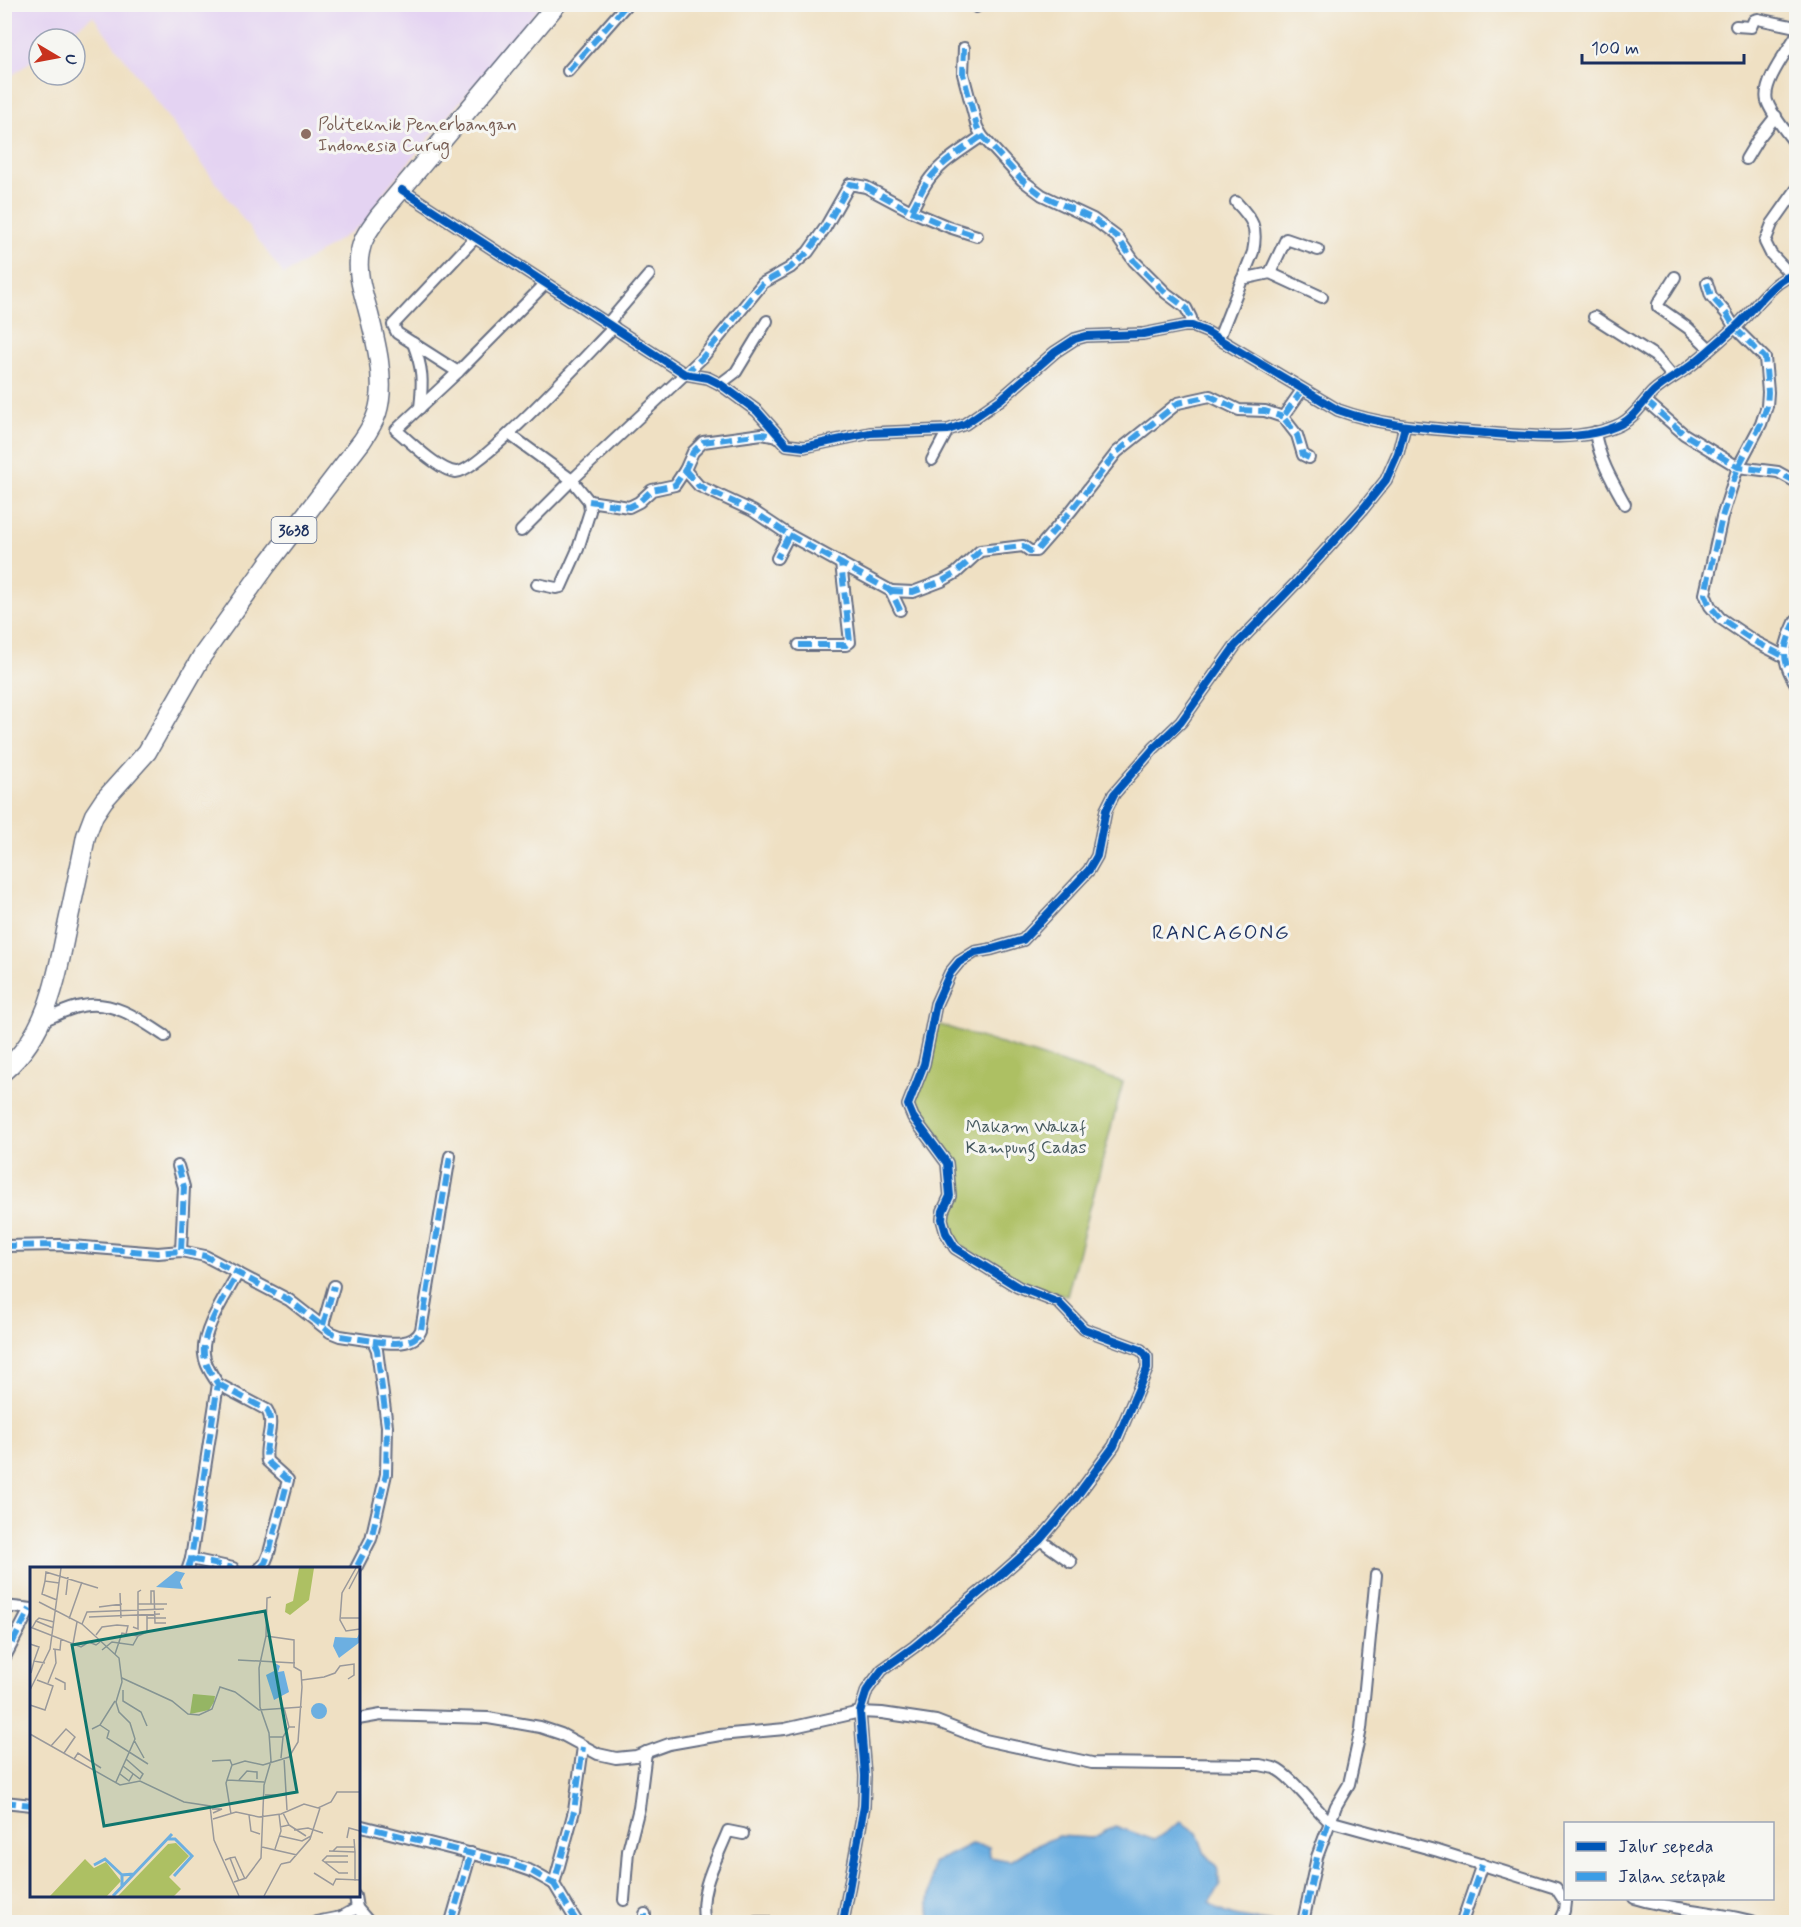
<svg xmlns="http://www.w3.org/2000/svg" width="1801" height="1927" font-family="Mynerve,sans-serif">
<style>
.built{fill:#e4d3f2}
.green{fill:#adc063;stroke:#647860;stroke-width:1.5}
.water{fill:#6cafe1;stroke:#446fa0;stroke-width:1.5}
.lines{fill:none;stroke-linecap:round;stroke-linejoin:round}
.minor-casing{stroke:#656d81;stroke-width:14}
.primary-casing{stroke:#656d81;stroke-width:21}
.minor{stroke:#fff;stroke-width:10}
.primary{stroke:#fff;stroke-width:18}
.quiet{stroke:#3b9de6;stroke-width:6;stroke-dasharray:12 6;stroke-linecap:butt}
.cycleway-casing{stroke:#f6f6f2;stroke-width:11}
.cycleway{stroke:#0057b8;stroke-width:8}
.education-dot{fill:#8d6e63;stroke:#f6f6f2;stroke-width:2}
.labels{text-anchor:middle;stroke-width:6;stroke-linejoin:round;paint-order:stroke}
.shield{fill:#f6f6f2;stroke:#5d6b8a;stroke-width:1.5}
.shield-label{font-size:16px;font-weight:bold;fill:#1b2f5e}
.education-label{font-size:18px;fill:#785e54;stroke:#f6f6f2;text-anchor:start}
.park-label{font-size:18px;fill:#475a60;stroke:#f6f6f2}
.quarter-label{font-size:21px;letter-spacing:1.5px;fill:#1b2f5e;stroke:#f6f6f2}
.inset-river{fill:none;stroke:#6cafe1;stroke-width:3}
.inset-road{fill:none;stroke:#9a999b;stroke-width:1.5}
.view{fill:#0f766e;fill-opacity:0.15;stroke:#0f766e;stroke-width:3}
.inset-edge{fill:none;stroke:#1b2f5e;stroke-width:3}
</style>
<rect width="100%" height="100%" fill="#f6f6f2"/>
<filter id="ink" filterUnits="userSpaceOnUse"><feTurbulence type="fractalNoise" baseFrequency=".0167" numOctaves="2"/><feDisplacementMap in="SourceGraphic" scale="12" xChannelSelector="R" yChannelSelector="G"/><feConvolveMatrix kernelMatrix="1 2 1 2 8 2 1 2 1" color-interpolation-filters="sRGB"/></filter>
<filter id="wash" filterUnits="userSpaceOnUse"><feTurbulence type="fractalNoise" baseFrequency=".008" numOctaves="4" result="noise"/><feDisplacementMap in="SourceGraphic" scale="24" xChannelSelector="R" yChannelSelector="G"/><feGaussianBlur stdDeviation="1.35" result="paint"/><feColorMatrix in="noise" values="0 0 0 0 0 0 0 0 0 0 0 0 0 0 0 0 0 1.4 0 .05"/><feComposite in="paint" operator="in"/></filter>
<g filter="url(#wash)">
<rect width="100%" height="100%" fill="#efe0c3"/>
<polygon class="built" points="5,5 542,5 387,188 365,223 284,275 93,16 61,39 39,39 39,55 5,81"/>
<polygon class="green" points="937,1024 1123,1082 1067,1296 1011,1279 1001,1269 960,1246 948,1234 946,1218 954,1189 954,1172 936,1130 911,1098"/>
<path class="water" d="M 1181,1822 L 1197,1833 L 1205,1854 L 1217,1867 L 1220,1885 L 1210,1903 C 1225,1919 1253,1918 1272,1922 L 930,1922 L 929,1903 L 933,1863 L 971,1844 L 989,1847 L 990,1857 L 1011,1861 L 1031,1848 L 1058,1836 L 1093,1838 L 1115,1826 L 1154,1840 Z"/>
</g>
<g filter="url(#ink)">
<g class="lines">
<defs>
<g id="minor">
<polyline points="976,7 977,4"/>
<polyline points="1736,26 1751,27 1754,20 1758,19 1796,27"/>
<path d="M 1796,36 C 1787,52 1762,83 1767,101 C 1772,116 1787,132 1796,145"/>
<polyline points="964,48 963,74 977,127 982,136 1022,180 1042,195 1093,219 1117,237 1134,261 1166,293 1186,308 1191,318 1192,326"/>
<polyline points="568,71 627,4"/>
<polyline points="1746,159 1758,139 1776,116"/>
<path d="M 402,190 L 685,374 L 708,378 L 720,384 L 757,411 L 787,445 L 804,447 L 870,433 L 948,430 L 965,424 L 1001,399 L 1055,352 L 1075,339 L 1086,336 L 1143,334 L 1184,326 L 1192,326 L 1207,332 L 1338,410 C 1382,426 1426,428 1472,432 C 1515,435 1582,444 1621,424 C 1635,417 1642,403 1653,392 C 1664,382 1678,375 1690,366 C 1704,355 1718,342 1732,330 C 1751,315 1772,279 1796,274"/>
<polyline points="911,211 949,227 977,236"/>
<polyline points="1270,273 1286,239 1318,250"/>
<polyline points="1791,275 1771,254 1765,242 1772,224 1796,190"/>
<polyline points="1675,277 1658,304 1658,307 1688,328 1709,348"/>
<polyline points="1242,279 1270,273 1322,297"/>
<polyline points="1707,283 1711,296 1726,313 1735,328 1765,358 1768,392 1767,406 1761,424 1738,467 1722,517 1705,594 1710,606 1720,618 1754,641 1783,656"/>
<path d="M 545,284 L 458,372 L 396,430 C 410,441 439,471 456,472 C 479,473 592,349 614,327"/>
<polyline points="1594,317 1655,356 1673,377"/>
<polyline points="608,323 649,275"/>
<path d="M 1219,338 L 1253,252 C 1258,227 1253,220 1236,202"/>
<path d="M 413,343 C 423,369 423,381 420,408"/>
<polyline points="458,372 397,333 393,325 475,238"/>
<polyline points="720,384 736,372 767,321"/>
<polyline points="1302,390 1283,417 1297,435 1303,455 1309,458"/>
<polyline points="1646,401 1684,434 1738,467 1778,472 1796,482"/>
<path d="M 1595,432 C 1599,459 1612,481 1625,504"/>
<polyline points="509,434 572,480 589,501 590,511 578,549 561,587 556,588 537,584"/>
<polyline points="932,460 948,430"/>
<polyline points="685,470 699,486 753,511 789,535 777,558"/>
<polyline points="589,501 629,507 639,502 652,490 675,485 685,470 693,452 703,442 762,434 778,437"/>
<path d="M 521,531 L 572,480 L 702,358 L 763,283 L 790,268 L 808,252 L 825,228 L 850,184 L 866,187 L 911,211 C 918,200 922,188 930,178 C 944,160 964,149 982,136"/>
<polyline points="789,535 891,591 900,610"/>
<polyline points="891,591 913,592 942,581 956,573 980,551 1023,546 1030,551 1036,551 1071,511 1117,452 1178,403 1210,396 1239,410 1265,411 1283,417"/>
<path d="M 1796,620 C 1784,647 1779,657 1796,684"/>
<polyline points="799,645 846,645 850,642 841,563"/>
<path d="M 42,1021 C 55,1016 68,1008 82,1006 C 112,999 141,1020 165,1036"/>
<polyline points="178,1166 184,1187 181,1251"/>
<polyline points="4,1246 59,1245 158,1253 181,1251 205,1256 289,1300 330,1332 340,1336 373,1341 377,1350 387,1426 386,1474 371,1539 356,1568"/>
<polyline points="323,1325 334,1286"/>
<path d="M 373,1341 C 389,1343 414,1347 421,1330 L 450,1156"/>
<path d="M 218,1384 L 267,1410 C 276,1425 263,1444 267,1461 L 288,1480 L 269,1553 L 265,1563 L 260,1568"/>
<polyline points="1040,1540 1071,1562"/>
<polyline points="191,1559 233,1568"/>
<path d="M 188,1568 L 191,1559 L 218,1384 C 212,1375 205,1365 204,1354 C 201,1331 227,1294 238,1273"/>
<polyline points="4,1606 32,1609"/>
<polyline points="4,1659 30,1609"/>
<path d="M 358,1719 L 381,1715 L 488,1718 L 540,1727 L 561,1734 L 598,1754 L 616,1758 L 636,1756 L 669,1744 L 720,1735 L 785,1729 L 860,1712 L 882,1713 L 936,1721 L 985,1740 L 1092,1763 L 1260,1765 C 1265,1766 1270,1767 1274,1768 C 1291,1775 1314,1808 1329,1821 L 1438,1851 L 1556,1888 L 1565,1902 L 1564,1911 L 1559,1922"/>
<polyline points="4,1802 32,1805"/>
<polyline points="358,1825 508,1863 531,1871 554,1884"/>
<polyline points="355,1896 357,1908 369,1922"/>
<path d="M 1634,1898 C 1674,1910 1715,1911 1754,1922"/>
<polyline points="624,1900 628,1851 639,1808 646,1752"/>
<polyline points="645,1914 645,1922"/>
<polyline points="316,1922 341,1917 357,1908"/>
<polyline points="451,1922 471,1853"/>
<polyline points="577,1922 554,1884 574,1811 583,1747"/>
<path d="M 705,1922 C 697,1892 717,1859 728,1831 L 743,1834"/>
<polyline points="756,1922 767,1922"/>
<polyline points="843,1922 864,1806 865,1776 860,1712 867,1690 882,1670 914,1647 997,1578 1040,1540 1074,1500 1114,1446 1147,1369 1147,1357 1141,1350 1084,1329 1059,1303 1018,1287 955,1248 946,1233 942,1219 943,1211 950,1196 947,1163 913,1117 908,1105 924,1064 936,1004 950,973 959,962 975,952 992,949 1023,940 1089,870 1097,856 1106,810 1114,794 1154,748 1181,722 1235,646 1296,583 1362,510 1386,480 1398,453 1405,426"/>
<polyline points="1303,1922 1317,1857 1336,1806 1349,1784 1361,1729 1376,1575"/>
<polyline points="1462,1922 1482,1864"/>
</g>
<path id="primary" d="M 4,1071 C 46,1035 56,982 66,931 C 73,899 80,867 86,836 L 94,815 L 104,800 L 147,752 L 202,656 L 267,565 L 362,441 C 368,432 374,423 377,413 C 387,382 375,337 367,307 C 362,290 356,270 360,252 C 362,238 371,227 379,216 L 557,4"/>
</defs>
<use href="#minor" class="minor-casing"/>
<use href="#primary" class="primary-casing"/>
<use href="#minor" class="minor"/>
<use href="#primary" class="primary"/>
<g class="quiet">
<polyline points="964,48 963,74 977,127 982,136 1022,180 1042,195 1093,219 1117,237 1134,261 1166,293 1186,308 1191,318 1192,326"/>
<polyline points="568,71 627,4"/>
<polyline points="911,211 949,227 977,236"/>
<polyline points="1707,283 1711,296 1726,313 1735,328 1765,358 1768,392 1767,406 1761,424 1738,467 1722,517 1705,594 1710,606 1720,618 1754,641 1783,656"/>
<path d="M 685,374 L 702,358 L 763,283 L 790,268 L 808,252 L 825,228 L 850,184 L 866,187 L 911,211 C 918,200 922,188 930,178 C 944,160 964,149 982,136"/>
<polyline points="1302,390 1283,417 1297,435 1303,455 1309,458"/>
<polyline points="1646,401 1684,434 1738,467 1778,472 1796,482"/>
<polyline points="685,470 699,486 753,511 789,535 777,558"/>
<polyline points="589,501 629,507 639,502 652,490 675,485 685,470 693,452 703,442 762,434 778,437"/>
<polyline points="789,535 891,591 900,610"/>
<polyline points="891,591 913,592 942,581 956,573 980,551 1023,546 1030,551 1036,551 1071,511 1117,452 1178,403 1210,396 1239,410 1265,411 1283,417"/>
<path d="M 1796,620 C 1784,647 1779,657 1796,684"/>
<polyline points="799,645 846,645 850,642 841,563"/>
<polyline points="178,1166 184,1187 181,1251"/>
<polyline points="4,1246 59,1245 158,1253 181,1251 205,1256 289,1300 330,1332 340,1336 373,1341 377,1350 387,1426 386,1474 371,1539 356,1568"/>
<polyline points="323,1325 334,1286"/>
<path d="M 373,1341 C 389,1343 414,1347 421,1330 L 450,1156"/>
<path d="M 218,1384 L 267,1410 C 276,1425 263,1444 267,1461 L 288,1480 L 269,1553 L 265,1563 L 260,1568"/>
<polyline points="191,1559 233,1568"/>
<path d="M 188,1568 L 191,1559 L 218,1384 C 212,1375 205,1365 204,1354 C 201,1331 227,1294 238,1273"/>
<polyline points="4,1659 30,1609"/>
<polyline points="4,1802 32,1805"/>
<polyline points="358,1825 508,1863 531,1871 554,1884"/>
<polyline points="645,1914 645,1922"/>
<polyline points="451,1922 471,1853"/>
<polyline points="577,1922 554,1884 574,1811 583,1747"/>
<polyline points="1303,1922 1317,1857 1329,1821"/>
<polyline points="1462,1922 1482,1864"/>
</g>
<defs>
<g id="cycleway">
<path d="M 402,190 L 685,374 L 708,378 L 720,384 L 757,411 L 787,445 L 804,447 L 870,433 L 948,430 L 965,424 L 1001,399 L 1055,352 L 1075,339 L 1086,336 L 1143,334 L 1184,326 L 1192,326 L 1207,332 L 1338,410 C 1382,426 1426,428 1472,432 C 1515,435 1582,444 1621,424 C 1635,417 1642,403 1653,392 C 1664,382 1678,375 1690,366 C 1704,355 1718,342 1732,330 C 1751,315 1772,279 1796,274"/>
<polyline points="843,1922 864,1806 865,1776 860,1712 867,1690 882,1670 914,1647 997,1578 1040,1540 1074,1500 1114,1446 1147,1369 1147,1357 1141,1350 1084,1329 1059,1303 1018,1287 955,1248 946,1233 942,1219 943,1211 950,1196 947,1163 913,1117 908,1105 924,1064 936,1004 950,973 959,962 975,952 992,949 1023,940 1089,870 1097,856 1106,810 1114,794 1154,748 1181,722 1235,646 1296,583 1362,510 1386,480 1398,453 1405,426"/>
</g>
</defs>
<use href="#cycleway" class="cycleway-casing"/>
<use href="#cycleway" class="cycleway"/>
</g>
</g>
<circle class="education-dot" cx="306" cy="134" r="6"/>
<g class="labels">
<rect class="shield" x="271.5" y="517" width="45" height="26" rx="4.5"/>
<g class="shield-label">
<text x="294" y="536">3638</text>
</g>
<g class="education-label">
<text x="318" y="130">Politeknik Penerbangan<tspan x="318" dy="21">Indonesia Curug</tspan></text>
</g>
<g class="park-label">
<text x="1026" y="1132">Makam Wakaf<tspan x="1026" dy="21">Kampung Cadas</tspan></text>
</g>
<g class="quarter-label">
<text x="1221" y="939">RANCAGONG</text>
</g>
</g>
<g transform="translate(30 1567)">
<rect width="330" height="330" fill="#efe0c3"/>
<path d="M 269,1 L 284,1 L 279,33 L 260,48 L 255,45 L 256,37 L 263,34 ZM 163,127 L 185,129 L 184,135 L 179,143 L 160,147 ZM 146,276 L 159,289 L 139,310 L 151,322 L 144,329 L 88,329 L 138,277 ZM 55,292 L 64,301 L 76,295 L 91,314 L 77,329 L 20,329 Z" fill="#adc063"/>
<path d="M 146,4 L 155,6 L 150,15 L 153,22 L 126,20 ZM 330,65 L 330,75 L 309,91 L 303,79 L 305,70 L 327,71 ZM 245,96 L 250,99 L 248,105 L 254,104 L 259,125 L 244,133 L 236,108 L 244,104 ZM281 144a8 8 0 1 1 16 0a8 8 0 1 1-16 0Z" fill="#6cafe1"/>
<path class="inset-river" d="M 137,272 L 145,272 L 162,289 L 144,309M 64,298 L 75,292 L 92,308M 92,319 L 92,308 L 104,307M 83,329 L 142,267"/>
<path class="inset-road" d="M 326,1 L 312,26 L 310,53 L 316,64 L 330,62M 15,14 L 16,5 L 68,21M 319,22 L 330,1M 90,26 L 91,51M 36,28 L 38,10M 27,33 L 12,27 L 15,14 L 29,16M 9,35 L 52,57 L 89,91 L 92,115 L 86,135 L 89,145 L 100,156 L 105,172 L 86,215M 108,37 L 137,37M 121,37 L 121,24 L 124,24 L 125,56 L 136,56M 69,40 L 92,37M 59,50 L 130,47M 117,51 L 136,51M 311,51 L 330,51M 39,52 L 52,15M 6,54 L 9,51 L 24,55M 52,57 L 57,45 L 134,42M 0,60 L 51,80 L 59,75 L 66,78 L 70,75M 103,60 L 108,62 L 108,25 L 111,23M 2,61 L 6,54 L 23,61M 66,68 L 72,60 L 87,58 L 98,59 L 96,67M 0,77 L 9,80 L 4,94M 43,77 L 47,55M 23,82 L 30,83 L 31,72M 72,83 L 82,75 L 103,78 L 108,69M 85,87 L 92,66 L 108,69 L 117,65 L 117,47M 208,93 L 265,96M 1,106 L 4,94 L 15,96M 25,111 L 35,116 L 35,123M 92,111 L 142,134 L 158,147 L 169,148 L 182,142 L 190,120 L 205,125 L 229,143 L 272,140M 272,113 L 294,110 L 305,106 L 310,99 L 324,97 L 324,108 L 318,112M 18,116 L 26,96 L 25,83M 0,123 L 20,82 L 31,1M 93,123 L 93,134 L 111,145 L 117,159M 0,138 L 15,143 L 23,119 L 7,113M 254,141 L 259,160M 70,158 L 79,164 L 77,171 L 118,197M 62,162 L 70,158 L 85,134M 0,167 L 90,218 L 110,214 L 154,235 L 180,239 L 184,273 L 209,329M 239,170 L 253,170 L 259,160 L 265,160M 104,173 L 114,191M 21,179 L 36,162 L 45,170 L 34,186M 251,191 L 253,170M 254,191 L 257,243M 44,192 L 48,186 L 71,201M 182,194 L 200,193 L 202,198M 93,199 L 110,212 L 113,207 L 96,192M 90,207 L 99,214 L 103,207M 197,213 L 234,215M 209,213 L 217,204 L 227,205 L 227,212M 235,228 L 255,228M 182,242 L 192,242 L 183,246M 201,247 L 196,216 L 202,198 L 215,194 L 233,198 L 259,190 L 268,175 L 272,120 L 271,104 L 264,100 L 264,73 L 236,69M 219,248 L 221,264 L 230,267M 183,252 L 206,245 L 229,250 L 251,247 L 274,237 L 288,241 L 301,235 L 307,225 L 330,225M 259,258 L 276,269M 250,260 L 259,258 L 253,246M 264,263 L 278,261 L 293,266M 250,269 L 272,274 L 281,269M 317,271 L 319,261 L 330,264M 232,280 L 267,288M 245,282 L 251,264 L 249,247M 299,284 L 325,285 L 324,272M 303,284 L 307,280 L 325,280M 200,291 L 205,290 L 215,312M 195,293 L 200,291 L 209,314M 292,293 L 309,306 L 318,306M 292,294 L 297,289 L 318,289M 295,295 L 318,295M 251,297 L 260,295 L 280,272 L 290,241M 284,306 L 303,318 L 306,312 L 330,313M 325,314 L 325,285M 204,315 L 216,311 L 231,291 L 234,218 L 241,194 L 239,166 L 230,140 L 229,101 L 236,69 L 237,31 L 241,30M 234,329 L 251,297"/>
<path class="view" d="M 235,44 L 267,225 L 74,259 L 42,78 Z"/>
<rect width="330" height="330" class="inset-edge"/>
</g>
<rect width="1801" height="1927" fill="none" stroke="#f6f6f2" stroke-width="24"/>
<rect x="1564" y="1822" width="210" height="78" fill="#f6f6f2" stroke="#9ea6b7" stroke-width="1.5"/>
<rect x="1576" y="1842" width="30" height="9" fill="#0057b8" stroke="#9ea6b7" stroke-width="1.5"/>
<text x="1618" y="1852" font-size="18" fill="#1b2f5e">Jalur sepeda</text>
<rect x="1576" y="1872" width="30" height="9" fill="#3b9de6" stroke="#9ea6b7" stroke-width="1.5"/>
<text x="1618" y="1882" font-size="18" fill="#1b2f5e">Jalan setapak</text>
<g transform="translate(57 57) rotate(100)"><circle r="28" fill="#f6f6f2" stroke="#9ea6b7" stroke-width="1.5"/>
<path d="M0-4.5L10 22L0 15L-10 22Z" fill="#c8321e"/>
<text y="-9" font-size="16" font-weight="bold" text-anchor="middle" fill="#1b2f5e">U</text>
</g>
<path d="M1582 54v9h162v-9" fill="none" stroke="#1b2f5e" stroke-width="3"/>
<text x="1591" y="54" font-size="18" fill="#1b2f5e" stroke="#f6f6f2" stroke-width="4.5" paint-order="stroke">100 m</text>
</svg>
